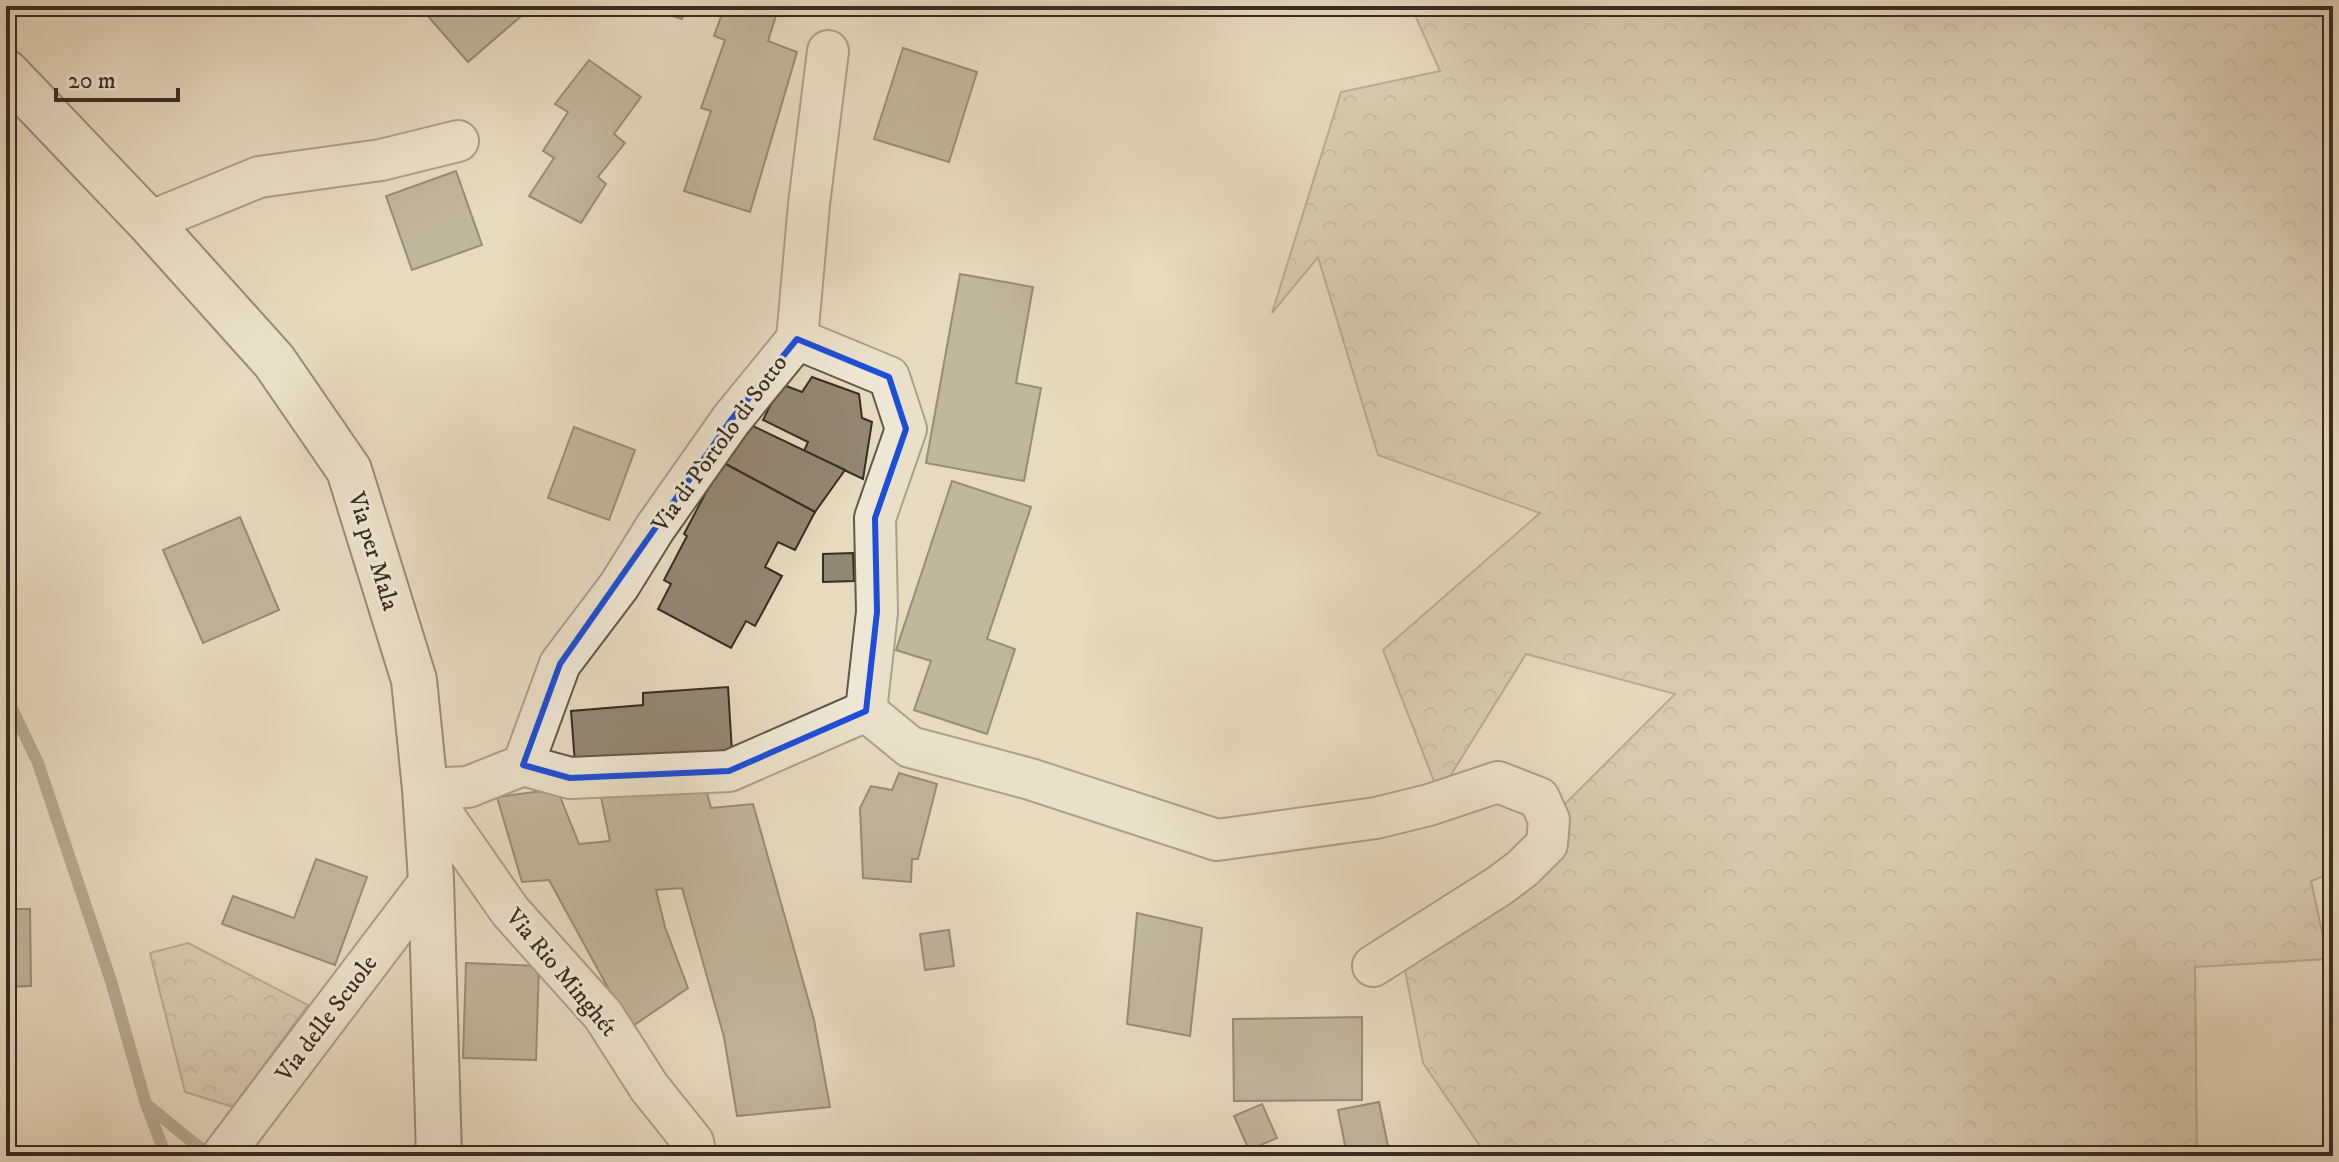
<svg xmlns="http://www.w3.org/2000/svg" width="2339" height="1162" font-family="'IM FELL DW Pica',serif">
<style>
.forest{fill:url(#forest-crowns);stroke:#807563;stroke-width:2}
.lines{fill:none;stroke-linecap:round;stroke-linejoin:round}
.stream{stroke:#7c7160;stroke-width:12}
.building{fill:#928774;stroke:#372d22;stroke-width:2}
.minor-casing{stroke:#635849;stroke-width:44}
.secondary-casing{stroke:#372d22;stroke-width:48}
.minor{stroke:#efe7d5;stroke-width:40}
.secondary{stroke:#efe7d5;stroke-width:44}
.marked{fill:none;stroke:#1d4ed8;stroke-width:6;stroke-linejoin:round}
.labels{text-anchor:middle;stroke-width:6;stroke-linejoin:round;paint-order:stroke}
.street-label{font-size:24px;fill:#372d22;stroke:#efe7d5}
</style>
<defs>
<pattern id="forest-crowns" width="20" height="18" patternUnits="userSpaceOnUse" patternTransform="scale(2)"><rect width="20" height="18" fill="#c8bda4"/><path d="M2 6a3 3 0 1 1 6 0M12 15a3 3 0 1 1 6 0" fill="none" stroke="#a39a85"/></pattern>
</defs>
<rect width="100%" height="100%" fill="#e6dabf"/>
<filter id="stains"><feTurbulence type="fractalNoise" baseFrequency=".0025" numOctaves="4"/><feColorMatrix values="0 0 0 0 .2 0 0 0 0 .09 0 0 0 0 .02 0 0 0 .5 -.17"/></filter>
<radialGradient id="worn" r=".72"><stop offset=".6" stop-color="#630" stop-opacity="0"/><stop offset="1" stop-color="#630" stop-opacity=".3"/></radialGradient>
<g class="forest">
<polygon points="1411,6 2333,6 2333,873 2311,881 2328,959 2195,967 2197,1156 1487,1156 1423,1063 1404,965 1675,694 1526,654 1439,794 1383,650 1540,513 1378,455 1318,257 1272,313 1341,92 1440,71"/>
<polygon points="188,943 308,1005 233,1107 185,1092 150,953"/>
</g>
<g class="lines">
<g class="stream">
<polyline points="6,696 38,763 111,981 146,1104 166,1156"/>
<polyline points="147,1105 210,1156"/>
</g>
</g>
<g class="building">
<polygon points="419,6 523,6 527,11 468,62"/>
<polygon points="641,6 686,6 682,19"/>
<polygon points="725,6 779,6 768,41 797,52 750,212 684,191 711,111 701,108 725,40 714,36"/>
<polygon points="903,48 977,72 949,162 874,139"/>
<polygon points="589,60 641,97 614,134 625,143 598,177 606,184 581,223 529,196 554,158 543,151 568,112 555,104"/>
<polygon points="456,171 482,245 412,270 386,196"/>
<polygon points="960,274 1033,287 1016,383 1041,388 1024,481 926,463"/>
<polygon points="812,377 859,394 862,418 872,422 863,479 804,451 808,442 763,420 781,384 802,392"/>
<polygon points="753,426 845,470 815,512 722,462"/>
<polygon points="574,427 635,450 609,520 548,498"/>
<polygon points="722,462 815,512 795,550 778,542 765,567 782,576 755,626 746,621 731,648 658,609 671,584 664,580 687,536 684,534"/>
<polygon points="952,481 1031,507 987,639 1015,649 987,734 914,710 931,661 896,650"/>
<polygon points="240,517 279,610 203,643 163,550"/>
<polygon points="853,553 854,581 823,582 823,554"/>
<polygon points="728,687 732,752 575,764 571,711 643,705 643,693"/>
<polygon points="899,773 937,784 918,859 912,859 911,882 863,878 860,808 871,786 892,790"/>
<polygon points="705,786 711,808 753,804 814,1020 830,1107 737,1116 724,1037 682,888 656,890 665,927 688,988 630,1028 549,880 522,882 497,797 557,789 579,844 610,841 601,797"/>
<polygon points="316,859 367,877 335,965 222,924 233,896 294,918"/>
<polygon points="6,909 30,909 31,986 6,987"/>
<polygon points="1137,913 1202,928 1190,1036 1127,1024"/>
<polygon points="949,930 954,966 925,970 920,934"/>
<polygon points="466,963 539,966 536,1060 463,1058"/>
<polygon points="1362,1017 1362,1100 1234,1101 1233,1019"/>
<polygon points="1379,1102 1388,1146 1347,1155 1338,1110"/>
<polygon points="1262,1104 1277,1138 1249,1150 1234,1116"/>
</g>
<g class="lines">
<defs>
<g id="minor">
<polyline points="149,222 259,177 381,160 458,141"/>
<polyline points="797,339 809,204 828,51"/>
<polyline points="523,765 570,778 729,771 866,711 910,747 1030,779 1217,840 1376,818 1429,805 1498,782 1539,798 1549,820 1547,844 1523,868 1499,886 1373,966"/>
<polyline points="425,789 468,787 523,765 560,664 619,586 655,528 731,420 797,339 889,377 906,429 875,518 877,612 866,711"/>
<polyline points="425,789 510,911 603,1015 649,1087 693,1142 696,1156"/>
<polyline points="222,1156 431,880"/>
</g>
<polyline id="secondary" points="6,72 149,222 274,361 349,470 414,680 425,789 431,880 439,1156"/>
</defs>
<use href="#minor" class="minor-casing"/>
<use href="#secondary" class="secondary-casing"/>
<use href="#minor" class="minor"/>
<use href="#secondary" class="secondary"/>
</g>
<path d="M0 0H2339V1162H0ZM 797,339 L 889,377 L 906,429 L 875,518 L 877,612 L 866,711 L 729,771 L 570,778 L 523,765 L 560,664 L 731,420 Z" fill="#e6dabf" fill-opacity=".55" fill-rule="evenodd"/>
<path class="marked" d="M 797,339 L 889,377 L 906,429 L 875,518 L 877,612 L 866,711 L 729,771 L 570,778 L 523,765 L 560,664 L 731,420 Z"/>
<g class="labels">
<g class="street-label">
<text transform="translate(719 443) rotate(-54)" y="8">Via di Pòrtolo di Sotto</text>
<text transform="translate(374 551) rotate(73)" y="8">Via per Mala</text>
<text transform="translate(562 972) rotate(50)" y="8">Via Rio Minghét</text>
<text transform="translate(326 1018) rotate(-53)" y="8">Via delle Scuole</text>
</g>
</g>
<rect width="2339" height="1162" fill="none" stroke="#e6dabf" stroke-width="32"/>
<rect x="8" y="8" width="2323" height="1146" fill="none" stroke="#372d22" stroke-width="4"/>
<rect x="16" y="16" width="2307" height="1130" fill="none" stroke="#372d22" stroke-width="2"/>
<path d="M56 88v12h122v-12" fill="none" stroke="#372d22" stroke-width="4"/>
<text x="68" y="88" font-size="24" fill="#372d22" stroke="#efe7d5" stroke-width="6" paint-order="stroke">20 m</text>
<rect width="100%" height="100%" filter="url(#stains)"/>
<rect width="100%" height="100%" fill="url(#worn)"/>
</svg>
